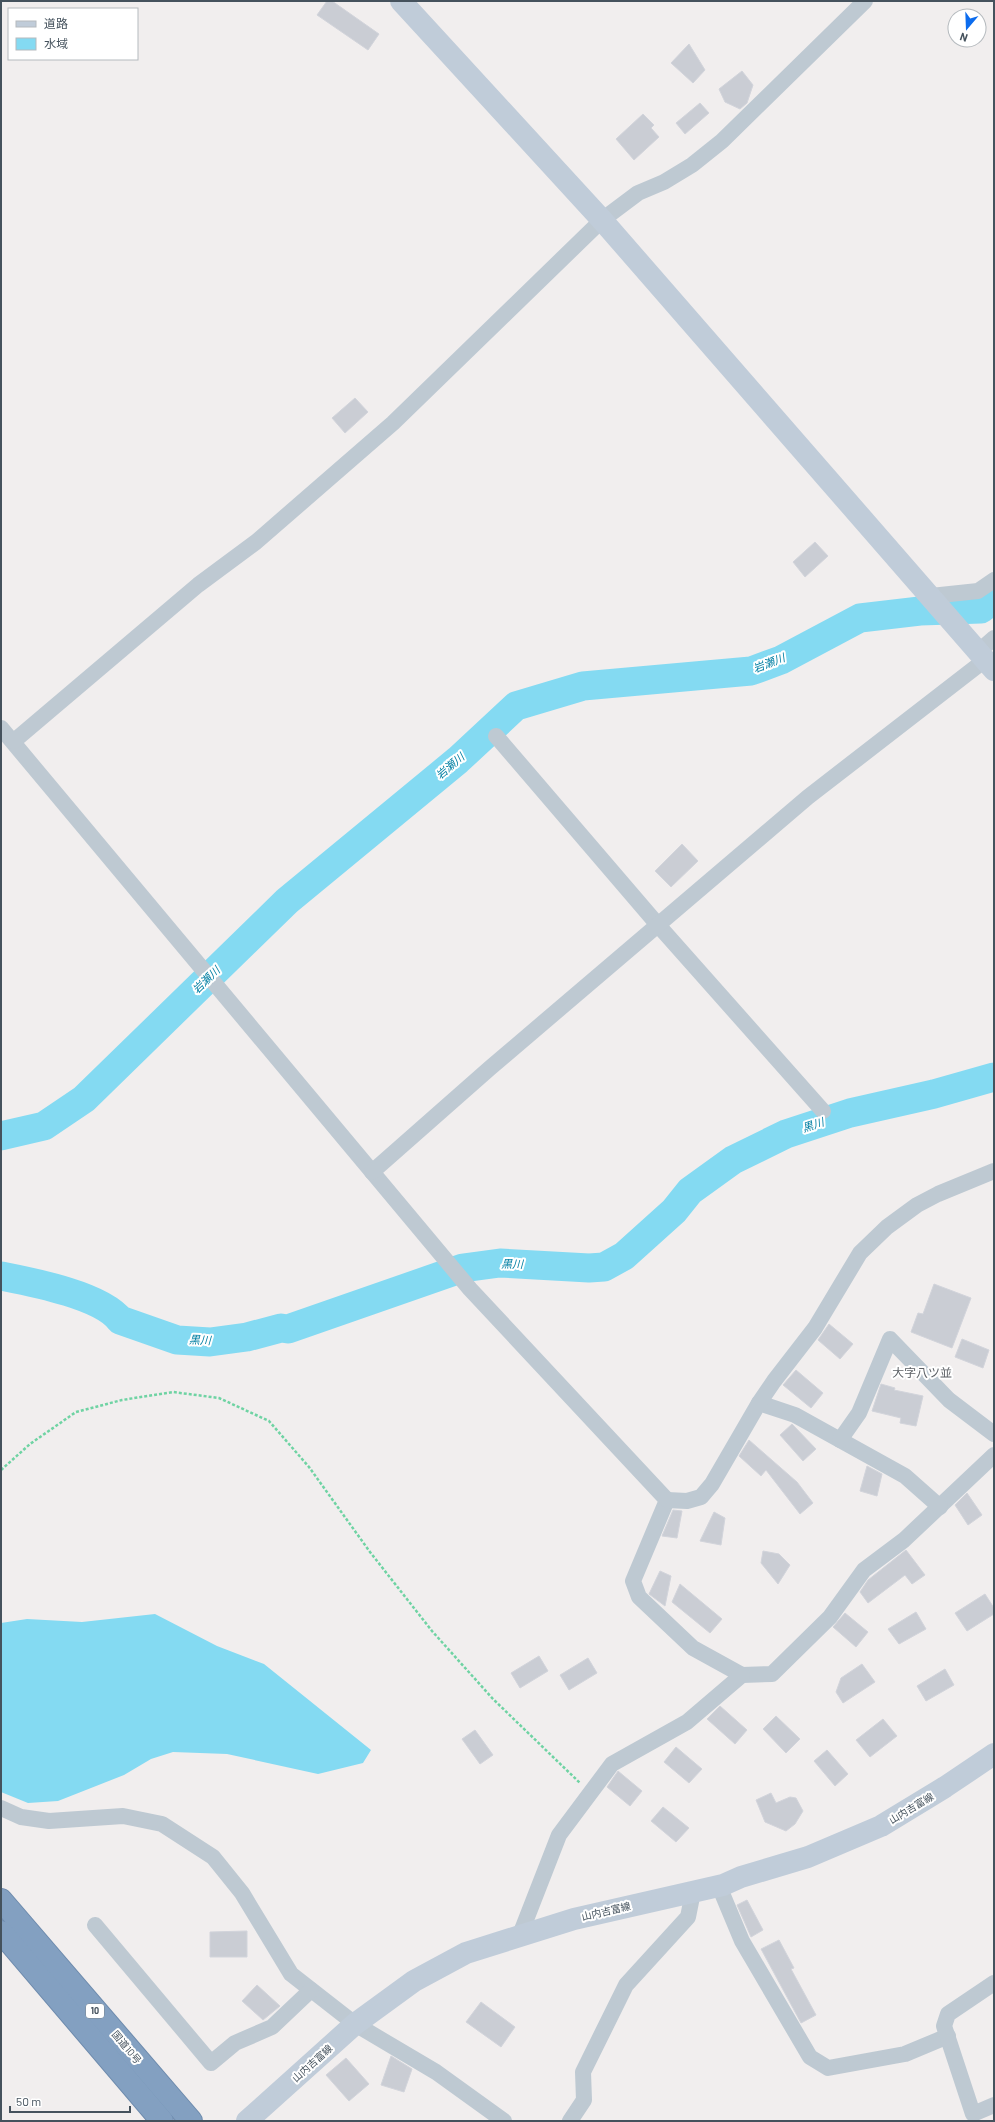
<svg xmlns="http://www.w3.org/2000/svg" width="995" height="2122" font-family="Barlow,'Noto Sans JP',sans-serif">
<style>
.water{fill:#84daf2}
.lines{fill:none;stroke-linecap:round;stroke-linejoin:round}
.river{stroke:#84daf2;stroke-width:29}
.building{fill:#cacdd4;stroke:#d2d4db}
.highway-casing{stroke:#6e8bad;stroke-width:24}
.path{stroke:#6fd3a3;stroke-width:2.5;stroke-dasharray:3 2;stroke-linecap:butt}
.street{stroke:#bec9d2;stroke-width:16}
.secondary{stroke:#c0ccd9;stroke-width:22}
.highway{stroke:#83a0c1;stroke-width:22}
.labels{text-anchor:middle;stroke-width:4;stroke-linejoin:round;paint-order:stroke}
.shield{fill:#fff;stroke:#7d868e;stroke-width:1}
.shield-label{font-size:9px;font-weight:bold;fill:#45525d}
.street-label{font-size:10px;fill:#45525d;stroke:#fff}
.water-label{font-size:11px;font-style:italic;fill:#0480a4;stroke:#fff}
.quarter-label{font-size:12px;fill:#5b5f64;stroke:#fff}
</style>
<rect width="100%" height="100%" fill="#f1eeee"/>
<polygon class="water" points="155,1614 217,1646 264,1664 371,1750 363,1763 318,1774 227,1754 173,1752 151,1759 124,1775 58,1801 28,1803 1,1792 1,1623 27,1619 82,1622"/>
<g class="lines">
<g class="river">
<polyline points="1,1136 44,1126 84,1099 287,901 458,760 516,706 583,686 751,671 781,660 860,618 920,611 981,609 994,599"/>
<path d="M 1,1276 C 31,1282 101,1295 120,1320 L 177,1340 L 210,1342 L 247,1337 L 281,1328 L 288,1329 L 463,1268 L 500,1263 L 589,1268 L 604,1267 L 624,1256 L 674,1211 L 690,1191 L 733,1160 L 786,1134 L 850,1113 L 934,1094 L 994,1077"/>
</g>
</g>
<g class="building">
<polygon points="327,1 332,1 379,34 368,50 317,15"/>
<polygon points="689,44 705,70 693,83 671,63"/>
<polygon points="742,71 753,85 747,103 740,109 725,102 719,89"/>
<polygon points="700,103 709,113 685,134 676,123"/>
<polygon points="643,114 654,125 651,128 659,137 634,160 616,139"/>
<polygon points="355,398 368,412 345,433 332,418"/>
<polygon points="815,542 828,556 805,577 793,562"/>
<polygon points="682,844 698,861 671,887 655,871"/>
<polygon points="934,1284 971,1298 952,1348 911,1332 918,1313 923,1314"/>
<polygon points="829,1324 853,1344 840,1359 818,1340"/>
<polygon points="962,1339 989,1350 983,1368 955,1357"/>
<polygon points="796,1370 823,1393 811,1408 783,1385"/>
<polygon points="881,1384 895,1388 894,1390 923,1396 916,1426 900,1423 901,1418 872,1411"/>
<polygon points="792,1424 816,1449 803,1461 780,1435"/>
<polygon points="749,1440 797,1482 813,1503 800,1514 766,1470 761,1476 739,1456"/>
<polygon points="867,1466 882,1474 877,1496 860,1491"/>
<polygon points="967,1493 982,1515 968,1525 955,1505"/>
<polygon points="673,1510 682,1511 677,1538 662,1536"/>
<polygon points="714,1512 725,1518 721,1545 700,1541"/>
<polygon points="906,1550 925,1575 912,1584 905,1575 868,1603 860,1592 868,1580"/>
<polygon points="763,1551 779,1554 790,1565 778,1584 761,1563"/>
<polygon points="660,1571 671,1576 665,1606 649,1594"/>
<polygon points="680,1584 722,1619 710,1633 672,1602"/>
<polygon points="985,1594 994,1608 994,1614 967,1631 955,1613"/>
<polygon points="916,1612 926,1629 899,1644 888,1629"/>
<polygon points="845,1613 868,1632 856,1647 833,1627"/>
<polygon points="539,1656 548,1671 520,1688 511,1673"/>
<polygon points="588,1658 597,1673 569,1690 560,1675"/>
<polygon points="862,1664 875,1682 843,1703 836,1692 841,1678"/>
<polygon points="945,1669 954,1685 926,1701 917,1686"/>
<polygon points="720,1706 747,1730 735,1744 707,1719"/>
<polygon points="776,1716 800,1739 786,1753 763,1729"/>
<polygon points="883,1719 897,1736 870,1757 856,1740"/>
<polygon points="475,1730 493,1755 480,1764 462,1739"/>
<polygon points="676,1747 702,1769 689,1783 664,1762"/>
<polygon points="827,1750 848,1774 835,1786 814,1761"/>
<polygon points="618,1771 642,1791 630,1806 607,1787"/>
<polygon points="771,1793 776,1803 790,1797 796,1798 803,1811 795,1824 786,1831 765,1822 756,1800"/>
<polygon points="663,1807 689,1828 676,1842 651,1821"/>
<polygon points="747,1900 763,1930 751,1937 737,1905"/>
<polygon points="247,1931 247,1957 210,1957 210,1932"/>
<polygon points="779,1940 794,1968 791,1969 816,2015 801,2023 761,1949"/>
<polygon points="257,1985 280,2006 263,2020 242,2001"/>
<polygon points="481,2002 515,2027 501,2047 466,2022"/>
<polygon points="391,2056 412,2069 404,2092 381,2085"/>
<polygon points="346,2058 369,2084 349,2101 326,2075"/>
</g>
<g class="lines">
<defs>
<g id="highway">
<polyline points="1,1900 191,2121"/>
<polyline points="1,1932 162,2121"/>
</g>
</defs>
<use href="#highway" class="highway-casing"/>
<polyline class="path" points="1,1470 30,1444 76,1412 122,1400 173,1392 219,1398 269,1421 309,1467 370,1552 432,1631 493,1699 580,1783"/>
<g class="street">
<polyline points="931,596 978,591 994,580"/>
<polyline points="978,652 994,638"/>
<polyline points="1,728 470,1289 667,1500 633,1581 639,1597 693,1648 742,1675 772,1674 830,1617 864,1570 904,1540 994,1455"/>
<polyline points="496,736 658,925 823,1111"/>
<polyline points="14,741 198,585 256,542 393,423 602,220 638,193 664,182 692,165 722,141 865,1"/>
<polyline points="372,1172 490,1068 808,797 985,660"/>
<polyline points="759,1403 795,1415 905,1476 940,1507"/>
<polyline points="840,1440 859,1413 890,1339 949,1400 994,1434"/>
<polyline points="667,1500 687,1501 701,1497 712,1484 759,1403 774,1381 815,1328 860,1253 887,1227 917,1205 938,1194 994,1171"/>
<polyline points="1,1808 21,1817 49,1821 123,1816 162,1824 213,1857 242,1893 291,1974 355,2024 436,2072 504,2121"/>
<polyline points="719,1886 742,1941 810,2057 828,2068 905,2054 948,2036"/>
<polyline points="95,1925 211,2063 235,2043 272,2027 311,1990"/>
<polyline points="520,1935 559,1835 612,1764 687,1722 742,1675"/>
<polyline points="994,1983 948,2014 944,2026 973,2114 994,2105"/>
<polyline points="570,2121 584,2100 583,2072 626,1985 688,1917 693,1892"/>
</g>
<g class="secondary">
<polyline points="401,1 602,220 994,670"/>
<polyline points="247,2121 355,2024 414,1981 466,1953 574,1919 723,1885 741,1877 808,1857 881,1826 945,1787 994,1754"/>
</g>
<use href="#highway" class="highway"/>
</g>
<g class="labels">
<rect class="shield" x="86" y="2004" width="18" height="14" rx="3"/>
<g class="shield-label">
<text x="95" y="2014">10</text>
</g>
<g class="street-label">
<text transform="translate(911 1808) rotate(-31)" y="4">山内吉富線</text>
<text transform="translate(606 1911) rotate(-13)" y="4">山内吉富線</text>
<text transform="translate(127 2047) rotate(50)" y="4">国道10号</text>
<text transform="translate(312 2063) rotate(-42)" y="4">山内吉富線</text>
</g>
<g class="water-label">
<text transform="translate(769 663) rotate(-21)" y="4">岩瀬川</text>
<text transform="translate(450 766) rotate(-40)" y="4">岩瀬川</text>
<text transform="translate(206 980) rotate(-44)" y="4">岩瀬川</text>
<text transform="translate(813 1125) rotate(-18)" y="4">黒川</text>
<text transform="translate(512 1264) rotate(1)" y="4">黒川</text>
<text transform="translate(200 1340) rotate(2)" y="4">黒川</text>
</g>
<g class="quarter-label">
<text x="922" y="1377">大字八ツ並</text>
</g>
</g>
<rect width="995" height="2122" fill="none" stroke="#45525d" stroke-width="4"/>
<rect x="8" y="8" width="130" height="52" fill="#ffffff" stroke="#b5babe"/>
<rect x="16" y="21" width="20" height="6" fill="#c0ccd9" stroke="#b5babe"/>
<text x="44" y="28" font-size="12" fill="#45525d">道路</text>
<rect x="16" y="38" width="20" height="12" fill="#84daf2" stroke="#b5babe"/>
<text x="44" y="48" font-size="12" fill="#45525d">水域</text>
<g transform="translate(967 28) rotate(199)"><circle r="19" fill="#ffffff" stroke="#b5babe"/>
<path d="M0-3L7 15L0 10L-7 15Z" fill="#0c6cee"/>
<text y="-6" font-size="11" font-weight="bold" text-anchor="middle" fill="#45525d">N</text>
</g>
<path d="M10 2106v6h120v-6" fill="none" stroke="#45525d" stroke-width="2"/>
<text x="16" y="2106" font-size="12" fill="#45525d" stroke="#ffffff" stroke-width="3" paint-order="stroke">50 m</text>
</svg>
